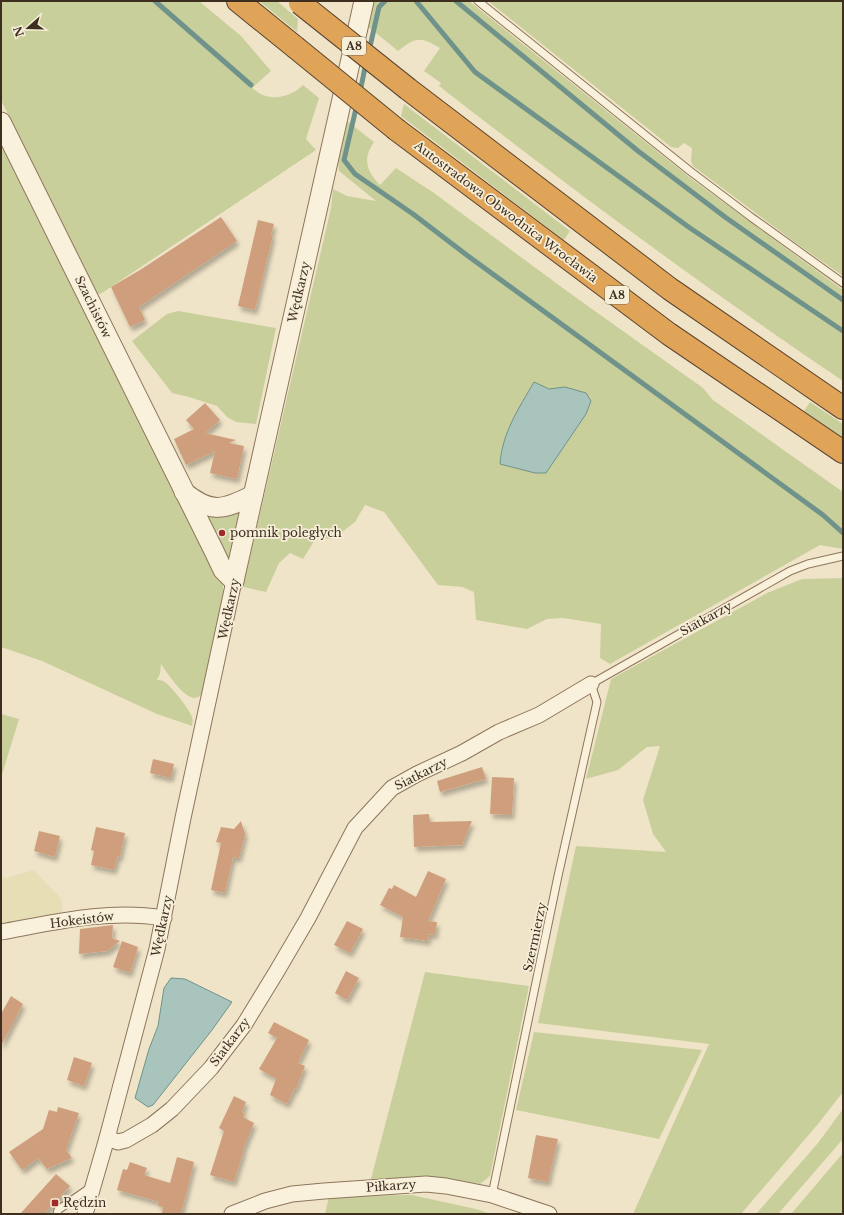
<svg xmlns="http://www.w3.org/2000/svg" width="844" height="1215" font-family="'Libre Baskerville',serif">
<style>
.farmland{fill:#e6deb5}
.green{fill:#c9cf9b}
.water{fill:#a9c4bc;stroke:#6f938a}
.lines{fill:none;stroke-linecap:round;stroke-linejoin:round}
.stream{stroke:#6f938a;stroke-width:5}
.building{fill:#cf9f7d;filter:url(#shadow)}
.service-casing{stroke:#8d765c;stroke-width:9}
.minor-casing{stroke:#8d765c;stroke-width:17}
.tertiary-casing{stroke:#8d765c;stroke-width:21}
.motorway-casing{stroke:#5b4430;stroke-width:24}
.service{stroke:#faf1dc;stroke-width:7}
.minor{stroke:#faf1dc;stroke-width:15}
.tertiary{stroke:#faf1dc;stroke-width:19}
.motorway{stroke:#e0a458;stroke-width:22}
.motorway-bridge-casing{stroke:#5b4430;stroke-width:24;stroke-linecap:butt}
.motorway-bridge{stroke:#e0a458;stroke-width:22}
.poi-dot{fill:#9e2a2b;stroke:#f7eed8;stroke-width:1.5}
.labels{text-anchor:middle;stroke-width:3.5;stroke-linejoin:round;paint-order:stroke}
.shield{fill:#f7eed8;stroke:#756857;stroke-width:1}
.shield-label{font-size:11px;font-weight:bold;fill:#3d2e20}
.street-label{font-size:12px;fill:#3d2e20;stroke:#f7eed8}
.poi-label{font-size:12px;fill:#3d2e20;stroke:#f7eed8;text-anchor:start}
</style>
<defs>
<filter id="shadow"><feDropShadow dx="2.5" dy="4.5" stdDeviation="2" flood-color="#0004"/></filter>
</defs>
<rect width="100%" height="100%" fill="#f0e4c8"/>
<polygon class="farmland" points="34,870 42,879 61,898 63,917 1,926 1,877 6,878"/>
<g class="green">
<path d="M 1,1 L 199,1 L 241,36 L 271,71 L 252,88 C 256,91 261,95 266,96 C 279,100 294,94 303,85 L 319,98 L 306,139 L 316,150 L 102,293 L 96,295 L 1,100 Z"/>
<polygon points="259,1 277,1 298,19 297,32"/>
<path d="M 371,1 L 469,1 L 693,180 L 843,290 L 843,381 C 705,288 571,189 439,86 L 441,83 L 424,71 L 440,48 C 420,36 416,37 398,51 L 366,25 Z"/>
<polygon points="488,1 843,1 843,276 793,241 693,166 691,161 692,148 684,143 678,148 671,147"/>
<polygon points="404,104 570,231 564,240 401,116"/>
<path d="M 347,121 L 374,142 C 362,159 367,172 380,185 L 396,168 L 434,193 L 571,294 L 703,388 L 713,400 L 843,492 L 843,549 L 820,545 L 610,664 L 600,658 L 601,624 L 563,618 L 547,619 L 527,629 L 476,620 L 474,592 L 462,587 L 438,585 L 384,512 L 365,505 L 355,522 L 333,539 L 316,538 L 303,559 L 290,553 L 279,563 L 266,592 L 243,587 L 331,208 L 333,189 L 347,196 L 376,201 L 339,171 L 338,158 Z"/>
<path d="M 1,140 L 219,571 L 223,585 L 223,605 L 205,692 C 201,695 198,698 194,698 C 183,697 167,673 161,664 L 160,674 L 157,680 C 158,680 162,680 163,681 C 169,683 188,708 190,713 C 193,717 193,722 192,726 L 157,714 L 42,661 L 1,647 Z"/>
<polygon points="178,311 276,328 256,424 236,422 227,417 217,406 189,397 172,393 132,341 167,314"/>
<polygon points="810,402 843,424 843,438 804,411"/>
<polygon points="238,512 240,513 229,558 226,558 205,515"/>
<polygon points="843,578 843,1092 818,1124 741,1214 633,1214 709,1044 538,1023 576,846 666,852 653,834 643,800 660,746 647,747 618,770 586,779 611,679 767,593 802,579"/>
<polygon points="1,714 19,719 1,778"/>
<polygon points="425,972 529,986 490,1176 480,1184 445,1178 371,1179"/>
<polygon points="534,1032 702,1050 659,1139 516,1110"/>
<polygon points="843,1109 843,1139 778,1214 756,1214 818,1143"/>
<polygon points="843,1153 843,1214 791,1214"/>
<polygon points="412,1195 476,1209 491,1214 325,1214 329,1196"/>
</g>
<g class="water">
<path d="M 534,382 L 549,389 L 565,387 L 586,393 L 591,401 L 586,414 L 546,473 L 535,473 L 500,464 C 502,433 519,408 534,382 Z"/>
<polygon points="171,978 185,979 232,1002 212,1030 153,1105 148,1107 135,1098 149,1049 158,1026 164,988"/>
</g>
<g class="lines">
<g class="stream">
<polyline points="155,1 251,85"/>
<polyline points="416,1 475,72 690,228 843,331"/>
<polyline points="456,1 638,151 725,217 843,300"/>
<polyline points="369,51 379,7 385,1"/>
<polyline points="360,92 366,63"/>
<polyline points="357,104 344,160 355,174 413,214 468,256 823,515 843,533"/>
</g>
</g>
<g class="building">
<polygon points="221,217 237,241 139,307 145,320 130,327 111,287 140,270"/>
<polygon points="258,220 274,224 271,235 273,235 255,310 238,306"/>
<polygon points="205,403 220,420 205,433 236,440 229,443 244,446 237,479 210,473 215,451 186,465 174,439 194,429 186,420"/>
<polygon points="153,759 174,764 171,778 150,773"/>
<polygon points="482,767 486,779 440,792 437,781"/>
<polygon points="492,777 514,778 512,815 490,814"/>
<polygon points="429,814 430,822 472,821 462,845 414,847 413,815"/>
<polygon points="241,821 245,834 239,858 233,857 225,893 211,890 221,843 216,842 221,827 234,829"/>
<polygon points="96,827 125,833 120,857 118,856 114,870 91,865 94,851 91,850"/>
<polygon points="39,831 60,836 55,857 34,851"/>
<polygon points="428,871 446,879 428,921 437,922 435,935 429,934 428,941 400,937 403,917 380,905 389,888 392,889 394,885 416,897"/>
<polygon points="347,921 363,929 350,953 334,945"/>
<polygon points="113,925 112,938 120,941 107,951 79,954 80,929"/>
<polygon points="122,941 138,947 130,973 113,967"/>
<polygon points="346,971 359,978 347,1000 335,993"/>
<polygon points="11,996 23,1004 1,1046 1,1014"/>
<polygon points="274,1022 309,1040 298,1063 305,1066 296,1089 295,1088 287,1104 270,1095 276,1079 259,1069 277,1038 268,1033"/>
<polygon points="74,1057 92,1063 84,1086 67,1080"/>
<polygon points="234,1096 246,1102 242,1112 245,1114 243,1117 254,1123 243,1150 244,1150 234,1182 210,1175 224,1131 219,1128"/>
<polygon points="58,1107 79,1113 66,1150 72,1158 47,1169 38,1158 22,1170 9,1152 43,1129 49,1110 57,1112"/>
<polygon points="536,1135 558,1139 548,1182 528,1178"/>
<polygon points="177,1157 194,1162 181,1214 162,1214 163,1207 158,1206 159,1202 117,1190 123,1169 127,1170 130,1162 147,1168 144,1175 170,1183"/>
<polygon points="56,1174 70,1186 44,1214 20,1214"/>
</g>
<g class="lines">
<defs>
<g id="service">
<polyline points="478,1 690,171 751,217 843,283"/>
<polyline points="492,1195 558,876 597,702 591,684 790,571 808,564 843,556"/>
<polyline points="57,1214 58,1210 91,1187"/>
</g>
<g id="minor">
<path d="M 1,932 C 56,922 108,909 164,918"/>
<polyline points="107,1138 118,1142 126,1140 152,1125 172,1109 211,1068 244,1025 277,971 308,918 355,828 392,788 417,774 462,753 499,732 539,715 591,684"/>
<polyline points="85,1214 107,1138 157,949 183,818 234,581"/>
<polyline points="232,1214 265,1201 292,1194 324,1191 426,1184 446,1186 492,1195 549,1214"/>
</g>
<g id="tertiary">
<polyline points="1,122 214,551 223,570 234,581"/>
<path d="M 184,492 C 211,514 224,510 253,495"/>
<polyline points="234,581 364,1"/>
</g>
<g id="motorway">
<polyline points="238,1 295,47"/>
<polyline points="408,89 670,289 843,408"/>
<polyline points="397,130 669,334 843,452"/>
</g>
</defs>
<use href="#service" class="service-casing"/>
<use href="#minor" class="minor-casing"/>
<use href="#tertiary" class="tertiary-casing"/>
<use href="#motorway" class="motorway-casing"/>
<use href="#service" class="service"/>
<use href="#minor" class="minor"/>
<use href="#tertiary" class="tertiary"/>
<use href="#motorway" class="motorway"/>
<defs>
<g id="motorway-bridge">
<polyline points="300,3 408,89"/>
<polyline points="295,47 397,130"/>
</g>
</defs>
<use href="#motorway-bridge" class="motorway-bridge-casing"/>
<use href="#motorway-bridge" class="motorway-bridge"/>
</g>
<g class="poi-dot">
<circle cx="222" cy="533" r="4"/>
<rect x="51" y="1199" width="8" height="8" rx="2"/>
</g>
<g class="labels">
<g class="shield">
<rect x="342" y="37" width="24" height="18" rx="3"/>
<rect x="605" y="286" width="24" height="18" rx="3"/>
</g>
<g class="shield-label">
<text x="354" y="50">A8</text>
<text x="617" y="299">A8</text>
</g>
<g class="street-label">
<text transform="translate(506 212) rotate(37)" y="4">Autostradowa Obwodnica Wrocławia</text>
<text transform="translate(299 292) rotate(-77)" y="4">Wędkarzy</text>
<text transform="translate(93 307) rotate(64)" y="4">Szachistów</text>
<text transform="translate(229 609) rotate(-78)" y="4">Wędkarzy</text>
<text transform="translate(706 619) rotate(-29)" y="4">Siatkarzy</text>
<text transform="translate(421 774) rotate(-27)" y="4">Siatkarzy</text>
<text transform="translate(82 920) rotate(-7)" y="4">Hokeistów</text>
<text transform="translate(162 926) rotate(-78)" y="4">Wędkarzy</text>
<text transform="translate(535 937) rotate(-78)" y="4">Szermierzy</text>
<text transform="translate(230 1042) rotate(-53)" y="4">Siatkarzy</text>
<text transform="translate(391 1186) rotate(-4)" y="4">Piłkarzy</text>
</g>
<g class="poi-label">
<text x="230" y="537">pomnik poległych</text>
<text x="63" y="1207">Rędzin</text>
</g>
</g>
<rect width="844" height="1215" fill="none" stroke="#3d2e20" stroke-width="4"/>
<g transform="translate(28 28) rotate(250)" stroke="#f7eed8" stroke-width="3" paint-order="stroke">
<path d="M0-3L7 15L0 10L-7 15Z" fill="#3d2e20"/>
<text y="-6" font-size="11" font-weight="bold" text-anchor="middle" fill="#3d2e20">N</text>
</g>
</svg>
